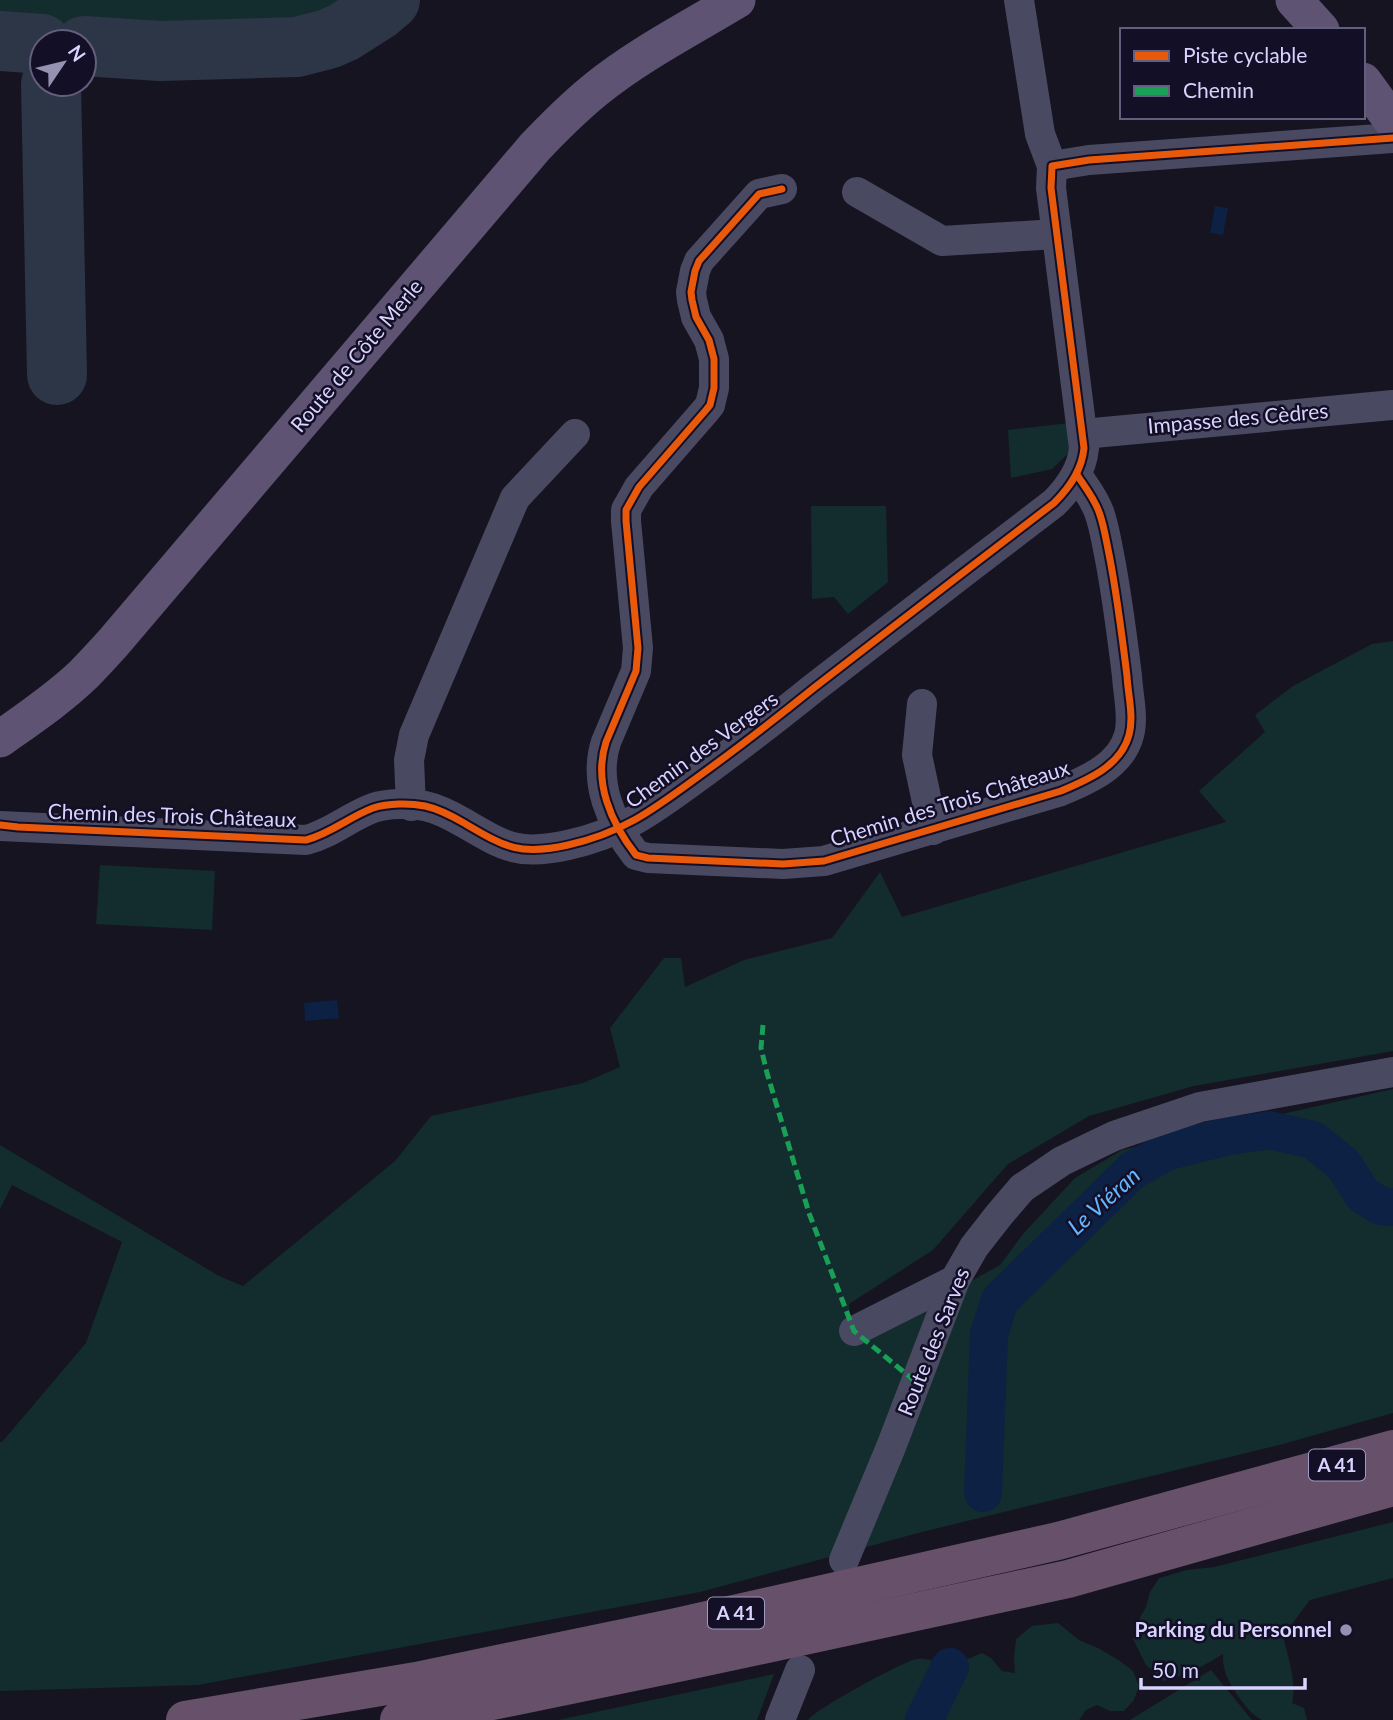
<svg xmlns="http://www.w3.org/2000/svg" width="1393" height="1720" font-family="Lato,sans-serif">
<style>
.green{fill:#132c2d}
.water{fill:#0d2144}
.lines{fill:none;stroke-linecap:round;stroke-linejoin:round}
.river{stroke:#0d2144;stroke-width:38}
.taxiway{stroke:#2c3646;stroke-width:60}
.minor{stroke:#4a4962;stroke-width:30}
.major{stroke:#5e5373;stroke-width:37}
.highway{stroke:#67516a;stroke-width:38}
.quiet{stroke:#1a9f57;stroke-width:5;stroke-dasharray:10 5;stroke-linecap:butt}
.cycleway-casing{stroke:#130f26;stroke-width:11}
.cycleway{stroke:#e8590c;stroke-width:7}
.poi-dot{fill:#9591b1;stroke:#130f26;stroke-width:2.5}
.labels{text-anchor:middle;stroke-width:5;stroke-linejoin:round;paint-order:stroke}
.shield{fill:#130f26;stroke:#9e99be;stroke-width:2}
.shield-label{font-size:19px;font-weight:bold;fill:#d9d4ff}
.street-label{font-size:21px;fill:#d9d4ff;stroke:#130f26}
.poi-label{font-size:21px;font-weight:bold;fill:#d9d4ff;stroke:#130f26;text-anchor:end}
.water-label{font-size:23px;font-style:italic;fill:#62b6ff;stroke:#130f26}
</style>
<rect width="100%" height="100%" fill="#161421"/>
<g class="green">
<path d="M 0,0 L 348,0 C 324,14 301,21 273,25 L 129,25 L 0,21 Z"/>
<polygon points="1069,423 1071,451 1052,469 1011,478 1008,430"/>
<polygon points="811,506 886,506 888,582 848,614 834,597 812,599"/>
<polygon points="1393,641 1393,1051 1194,1086 1089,1116 1008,1164 933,1250 849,1304 854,1346 1000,1265 1023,1234 1075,1178 1122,1150 1393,1089 1393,1413 1283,1444 922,1532 700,1592 198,1685 0,1691 0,1442 2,1442 86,1343 122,1242 12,1185 0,1209 0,1145 219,1276 243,1286 395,1161 431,1116 583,1083 620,1067 610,1028 664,958 681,958 685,987 744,960 832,938 880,872 902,917 1226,822 1199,791 1265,732 1255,715 1293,686 1372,644"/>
<polygon points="100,865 215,871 212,930 96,924"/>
<path d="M 1393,1522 L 1393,1578 L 1310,1600 L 1283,1636 C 1288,1658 1297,1681 1292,1703 L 1304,1708 L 1307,1720 L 1262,1720 C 1248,1714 1229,1685 1225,1671 C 1223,1666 1223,1659 1223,1654 C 1204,1666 1186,1675 1164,1681 L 1146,1665 L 1133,1639 L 1138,1621 L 1146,1607 L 1150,1592 L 1159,1578 L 1187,1570 L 1214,1567 Z"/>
<path d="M 1058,1623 L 1079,1640 L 1098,1648 L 1120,1661 L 1133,1671 L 1139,1686 L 1134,1700 L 1124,1711 L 1110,1711 L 1097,1705 L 1086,1710 L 1079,1720 L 808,1720 C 814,1710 899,1664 913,1660 C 928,1656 932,1663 945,1663 C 958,1664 970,1658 982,1653 L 991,1658 L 1002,1671 L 1015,1673 L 1014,1657 L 1016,1639 L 1032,1626 Z"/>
<polygon points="1211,1670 1252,1720 1130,1720"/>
<polygon points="774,1674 757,1720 558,1720"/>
</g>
<g class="water">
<polygon points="1215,206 1228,208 1223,235 1210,233"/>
<polygon points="337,1000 339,1018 305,1021 304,1003"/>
</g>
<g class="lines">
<g class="river">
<polyline points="983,1493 989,1334 1000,1300 1133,1170 1168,1151 1224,1137 1269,1130 1313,1140 1343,1164 1363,1195 1381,1206 1393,1207"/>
<polyline points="924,1720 950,1667"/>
</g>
<g class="taxiway">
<polyline points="0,41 42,44"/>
<polyline points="84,46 160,51 297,47 328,39 344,32 377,11 390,0"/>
<polyline points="51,84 57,375"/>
</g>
<g class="minor">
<polyline points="1052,166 1089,160 1393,138"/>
<path d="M 782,189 L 759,194 L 699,261 L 695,271 L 691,292 L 692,300 L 696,317 L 709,340 L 714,359 L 714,388 L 710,405 L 706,410 L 639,487 L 626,510 L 626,521 L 638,648 L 636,671 L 606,742 C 593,782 611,823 636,855 L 648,858 L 783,864 L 824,861 L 1061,791 C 1087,780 1121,766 1129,735 C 1134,717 1128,695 1127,676 C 1122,635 1117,595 1109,554 C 1106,540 1104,525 1099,512 C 1094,498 1085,487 1077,475"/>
<polyline points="857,192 942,241 1057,234"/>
<polyline points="1083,434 1393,405"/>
<polyline points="922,704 917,755 933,830"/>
<polyline points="411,806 409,760 414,735 515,498 575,434"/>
<path d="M 0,826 L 306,840 C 330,834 349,817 373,808 C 388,803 410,803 425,806 C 439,809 452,816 464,823 C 505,847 519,856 568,845 C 627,832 659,805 706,771 C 743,744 779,716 815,687 C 895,625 974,564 1054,503 C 1070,487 1082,470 1084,448 L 1051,188 L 1052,166 L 1040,134 L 1019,0"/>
<polyline points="854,1331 955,1280"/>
<polyline points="844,1560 891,1447 955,1280 974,1247 999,1215 1022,1188 1062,1161 1114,1136 1200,1107 1393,1072"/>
<polyline points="780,1720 800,1670"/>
</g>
<g class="major">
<polyline points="1294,0 1321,30"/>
<polyline points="1363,81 1393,122"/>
<path d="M 0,739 C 28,719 58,699 83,675 C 93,665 103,654 113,643 L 535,147 C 554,127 573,108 595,90 C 638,55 689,29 737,0"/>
</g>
<g class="highway">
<polyline points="185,1720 416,1681 676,1627 1058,1541 1393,1449"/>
<polyline points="399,1720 683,1662 1068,1579 1393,1487"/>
</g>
<polyline class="quiet" points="763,1025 761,1048 767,1073 809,1213 854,1331 916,1382"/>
<defs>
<g id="cycleway">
<path d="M 782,189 L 759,194 L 699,261 L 695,271 L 691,292 L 692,300 L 696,317 L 709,340 L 714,359 L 714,388 L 710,405 L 706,410 L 639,487 L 626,510 L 626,521 L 638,648 L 636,671 L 606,742 C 593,782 611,823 636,855 L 648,858 L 783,864 L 824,861 L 1061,791 C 1087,780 1121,766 1129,735 C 1134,717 1128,695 1127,676 C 1122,635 1117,595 1109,554 C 1106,540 1104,525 1099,512 C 1094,498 1085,487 1077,475"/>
<path d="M 0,825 L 18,827 L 306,840 C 330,834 349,817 373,808 C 388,803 410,803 425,806 C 439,809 452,816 464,823 C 505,847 519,856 568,845 C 627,832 659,805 706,771 C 743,744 779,716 815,687 C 895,625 974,564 1054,503 C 1070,487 1082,470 1084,448 L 1051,188 L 1052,166 L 1089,160 L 1393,138"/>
</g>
</defs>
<use href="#cycleway" class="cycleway-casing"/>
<use href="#cycleway" class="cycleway"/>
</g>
<circle class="poi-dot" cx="1346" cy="1630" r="7"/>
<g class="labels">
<g class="shield">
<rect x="1309" y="1449.5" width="56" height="31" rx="5"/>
<rect x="708" y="1597.5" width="56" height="31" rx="5"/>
</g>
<g class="shield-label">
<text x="1337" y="1472">A 41</text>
<text x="736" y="1620">A 41</text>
</g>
<g class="street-label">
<text transform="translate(357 356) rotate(-50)" y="7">Route de Côte Merle</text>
<text transform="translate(1238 419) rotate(-5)" y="7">Impasse des Cèdres</text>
<text transform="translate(702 750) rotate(-36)" y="7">Chemin des Vergers</text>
<text transform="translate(950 804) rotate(-17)" y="7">Chemin des Trois Châteaux</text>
<text transform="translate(172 816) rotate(2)" y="7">Chemin des Trois Châteaux</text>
<text transform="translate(934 1342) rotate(-68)" y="7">Route des Sarves</text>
</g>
<g class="poi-label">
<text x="1332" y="1637">Parking du Personnel</text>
</g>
<g class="water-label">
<text transform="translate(1104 1201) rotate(-42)" y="8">Le Viéran</text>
</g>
</g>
<rect x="1120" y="28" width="245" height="91" fill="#130f26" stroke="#625e7d" stroke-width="2"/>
<rect x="1134" y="51" width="35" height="10" fill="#e8590c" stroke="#625e7d" stroke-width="2"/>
<text x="1183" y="63" font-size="21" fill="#d9d4ff">Piste cyclable</text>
<rect x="1134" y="86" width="35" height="10" fill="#1a9f57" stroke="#625e7d" stroke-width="2"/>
<text x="1183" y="98" font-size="21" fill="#d9d4ff">Chemin</text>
<g transform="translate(63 63) rotate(55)"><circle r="33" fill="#130f26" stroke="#625e7d" stroke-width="2"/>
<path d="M0-5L12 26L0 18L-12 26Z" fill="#9591b1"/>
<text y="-10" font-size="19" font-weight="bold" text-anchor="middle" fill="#d9d4ff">N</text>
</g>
<path d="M1141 1678v10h164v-10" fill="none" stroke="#d9d4ff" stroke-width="3.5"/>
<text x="1152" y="1678" font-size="21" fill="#d9d4ff" stroke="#130f26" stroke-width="5" paint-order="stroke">50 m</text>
</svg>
